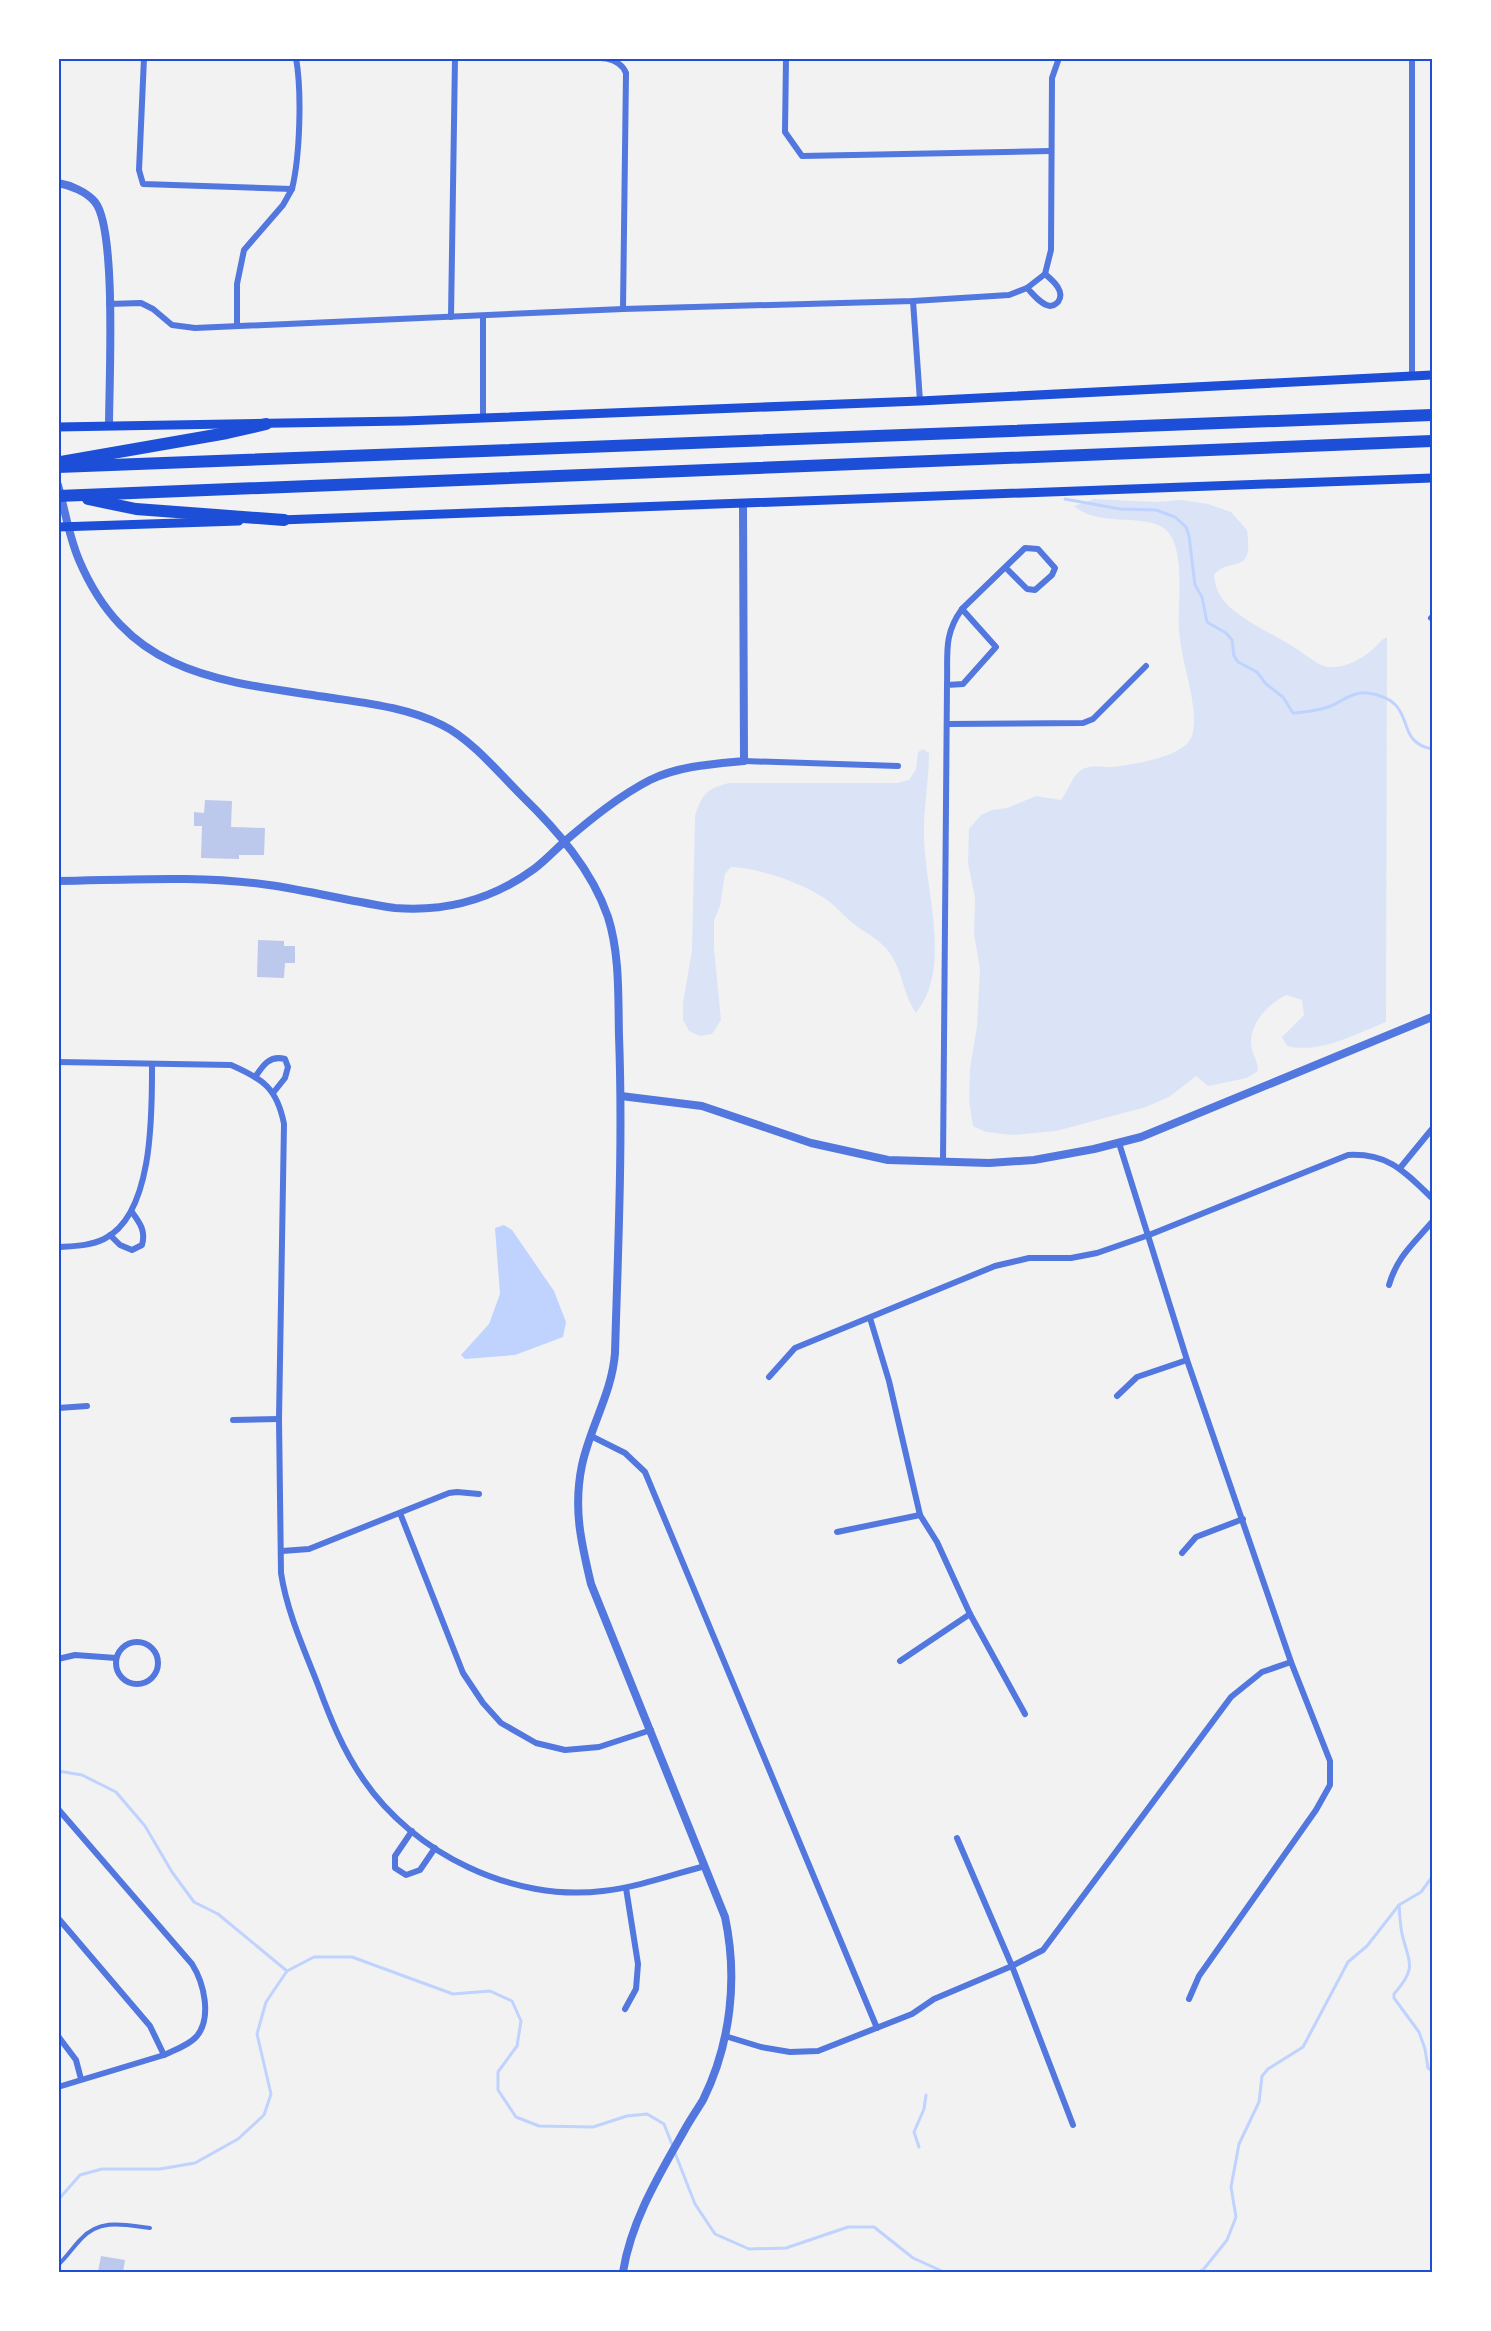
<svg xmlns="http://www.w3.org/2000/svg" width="1491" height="2331" font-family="Helvetica,sans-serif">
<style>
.green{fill:#dbe4f7}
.water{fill:#bfd3fe}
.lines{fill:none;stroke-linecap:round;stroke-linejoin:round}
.stream{stroke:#bfd3fe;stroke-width:3}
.building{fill:#bdc9ec}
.service{stroke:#5277de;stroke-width:4}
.minor{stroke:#5277de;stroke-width:6}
.tertiary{stroke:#5277de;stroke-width:8}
.secondary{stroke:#1d4ed8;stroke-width:9}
.motorway{stroke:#1d4ed8;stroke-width:12}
.neatline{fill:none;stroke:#1d4ed8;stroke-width:2}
</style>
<rect width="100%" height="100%" fill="#f2f2f2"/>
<g class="green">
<path d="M 1094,499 L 1156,502 L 1182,500 L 1208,504 L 1231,512 L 1247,530 C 1254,578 1231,555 1214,575 C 1216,589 1219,597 1230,607 C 1249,625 1281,637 1304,654 C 1310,658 1320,666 1328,667 C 1343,669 1363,659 1374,648 C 1379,644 1380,640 1387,637 L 1386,1022 C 1355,1034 1321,1054 1287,1046 L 1282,1037 L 1304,1015 L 1302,1000 L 1286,995 C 1269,1004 1251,1021 1251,1043 C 1251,1052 1258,1060 1258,1071 L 1247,1078 L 1208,1086 L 1196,1076 L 1169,1097 L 1146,1107 L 1056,1131 L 1012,1135 L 986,1132 L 973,1126 L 969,1101 L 970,1068 L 977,1026 L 980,969 L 974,934 L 975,898 L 968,863 L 969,829 L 981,815 L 992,810 L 1007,808 L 1036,796 L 1061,800 C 1068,791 1072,776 1081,770 C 1091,764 1102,767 1112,767 C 1131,765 1183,757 1191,738 C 1193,735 1193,729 1194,725 C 1195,693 1181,662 1179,630 C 1177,603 1186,554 1168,532 C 1151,511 1099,529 1074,506 Z"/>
<path d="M 923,749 L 929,753 C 929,782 923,810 924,839 C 926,894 952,968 916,1013 C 904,996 903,976 893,958 C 884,942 869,935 855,925 C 845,917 837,907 827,900 C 804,883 759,868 731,867 L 725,874 L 720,906 L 714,920 L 714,948 L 721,1020 L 712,1034 L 700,1036 L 689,1031 L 683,1020 L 683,1003 L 692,950 L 695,816 C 702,794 706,789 729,783 L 897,783 L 909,780 L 916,769 L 918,752 Z"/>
</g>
<polygon class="water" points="504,1225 512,1230 554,1291 566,1322 563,1337 515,1355 465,1359 461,1355 489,1324 500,1294 495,1228"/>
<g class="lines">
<g class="stream">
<path d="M 1065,499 L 1120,509 L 1156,510 L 1175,517 L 1186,527 L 1189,536 L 1195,585 L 1202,597 L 1207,622 L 1226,633 L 1232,640 L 1234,656 L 1238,662 L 1257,672 L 1266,684 L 1283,697 L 1293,713 C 1299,713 1319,710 1325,708 C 1340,704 1351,691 1368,693 C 1421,701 1391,741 1432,749"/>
<polyline points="58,1771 82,1775 116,1792 145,1826 172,1872 194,1902 218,1914 287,1971"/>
<path d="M 1399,1905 C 1400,1916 1400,1928 1403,1938 C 1411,1966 1415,1970 1394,1994 L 1394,1998 L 1419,2032 L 1425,2049 L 1428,2068 L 1432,2071"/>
<polyline points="919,2147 914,2132 924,2109 926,2095"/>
<polyline points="675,2153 695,2204 715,2234 749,2249 786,2248 848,2227 874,2227 913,2258 944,2272"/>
<polyline points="58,2200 80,2175 102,2169 160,2169 195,2163 238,2139 264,2115 271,2094 257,2034 266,2002 287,1971 314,1957 352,1957 453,1994 490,1991 512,2001 521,2021 517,2046 498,2072 498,2090 516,2117 539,2126 593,2127 627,2116 647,2114 664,2124 673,2147"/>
<polyline points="1198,2272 1203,2270 1227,2240 1236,2217 1231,2187 1239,2144 1259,2102 1262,2076 1268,2069 1303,2047 1348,1962 1367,1946 1399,1905 1421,1892 1432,1877"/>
</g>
</g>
<g class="building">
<polygon points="205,800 232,801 231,827 265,828 264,855 239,855 239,859 201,858 202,826 194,826 194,812 204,813"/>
<polygon points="258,940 284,941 284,946 295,946 295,963 285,963 284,978 257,977"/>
<polygon points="101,2256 125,2260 123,2272 98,2272"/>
</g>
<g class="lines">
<path class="service" d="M 58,2265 C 67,2257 73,2247 81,2239 C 100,2218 125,2225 150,2228"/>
<g class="minor">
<path d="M 144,58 L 139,170 L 143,184 L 292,189 C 300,156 302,92 296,58"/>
<path d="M 563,58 C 583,59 617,51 626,73 L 623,309"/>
<polyline points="786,58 785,132 802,156 1050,151"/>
<polyline points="1412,58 1412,376"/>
<path d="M 1027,288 C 1033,294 1041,305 1050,306 C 1053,306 1056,304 1058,302 C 1066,291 1052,280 1045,274"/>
<polyline points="913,301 920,401"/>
<polyline points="109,304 141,303 153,309 172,325 195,328 623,309 913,301 1009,295 1027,288 1045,274 1051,250 1052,78 1059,58"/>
<polyline points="483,316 483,418"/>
<polyline points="451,317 455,58"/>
<polyline points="237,326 237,284 244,250 283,205 292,189"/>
<polyline points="962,609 1025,548 1038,549 1055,568 1052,575 1035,590 1027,589 1006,568"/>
<polyline points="1431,618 1432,617"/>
<polyline points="947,724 1083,723 1093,719 1146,666"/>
<polyline points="744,761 898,766"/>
<path d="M 58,1062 L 231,1065 C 263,1079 277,1088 284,1124 L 279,1419 L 281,1573 C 287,1612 304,1649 318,1685 C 330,1718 343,1750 363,1779 C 414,1854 513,1902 603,1891 C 638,1887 671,1875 705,1866"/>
<path d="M 256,1076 C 263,1065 270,1055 285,1059 L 288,1067 L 285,1078 L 273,1093"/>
<polyline points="1119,1143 1187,1360 1291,1662 1330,1761 1330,1785 1316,1810 1199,1976 1189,1999"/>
<path d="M 943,1162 L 947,685 C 948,654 943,635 962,609 L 996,647 L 963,684 L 947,685"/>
<polyline points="1400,1168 1432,1129"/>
<path d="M 110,1235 L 120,1245 L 132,1250 L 142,1245 C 146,1231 140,1223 132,1212"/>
<path d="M 58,1247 C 74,1246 90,1246 104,1239 C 154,1215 152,1111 152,1064"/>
<path d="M 1389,1285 C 1397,1257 1413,1244 1432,1222"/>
<polyline points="870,1318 889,1381 920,1515 937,1542 970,1614 1025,1714"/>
<path d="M 769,1377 L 795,1348 L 995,1266 L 1029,1258 L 1071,1258 L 1097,1253 L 1149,1235 L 1348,1155 C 1389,1153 1405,1172 1432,1198"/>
<polyline points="1117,1396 1137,1377 1187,1360"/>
<polyline points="58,1408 87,1406"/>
<polyline points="233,1420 279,1419"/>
<polyline points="591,1436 625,1453 645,1472 877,2028"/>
<polyline points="400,1513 463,1673 483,1703 501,1723 536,1743 565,1750 599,1747 651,1730"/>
<polyline points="837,1532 920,1515"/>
<polyline points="282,1551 309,1549 449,1493 457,1492 479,1494"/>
<polyline points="1182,1553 1196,1537 1243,1519"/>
<circle cx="137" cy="1663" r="21"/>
<polyline points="58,1659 75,1655 116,1658"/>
<polyline points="900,1661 970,1614"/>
<path d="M 58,1809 L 192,1964 C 204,1983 212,2017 197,2036 C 189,2045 175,2050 164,2055 L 58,2087"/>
<polyline points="412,1831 395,1856 395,1868 406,1875 420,1870 435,1848"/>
<polyline points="957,1838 1012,1966 1073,2125"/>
<polyline points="58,1918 150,2026 164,2055"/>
<polyline points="625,2009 636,1989 638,1964 626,1888"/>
<polyline points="58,2036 76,2060 81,2079"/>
<polyline points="725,2036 761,2047 790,2052 818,2051 912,2014 934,1999 1012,1966 1043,1950 1231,1697 1262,1672 1291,1662"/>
</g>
<g class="tertiary">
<path d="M 58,183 C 70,185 87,192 95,202 C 117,229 109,384 109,426"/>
<path d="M 58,485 C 65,510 69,537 79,560 C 128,675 218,681 326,697 C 365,703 406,707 442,725 C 471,739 499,773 522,796 C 557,830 592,870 608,917 C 620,955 618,997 619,1036 C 623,1142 618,1248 615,1353 C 612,1393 590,1427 582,1465 C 573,1508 581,1542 591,1584 L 725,1917 C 738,1978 731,2043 703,2100 C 697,2110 690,2120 684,2131 C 659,2175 631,2221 623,2272"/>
<path d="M 58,881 C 128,880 200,875 269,885 C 311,891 353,902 395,908 C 446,912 493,899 534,869 C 545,861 554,851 564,842 C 591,819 619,796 650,780 C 679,766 712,764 744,761 L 743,503"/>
<polyline points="621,1096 702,1106 811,1143 888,1160 989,1163 1034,1160 1094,1149 1141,1137 1432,1017"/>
</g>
<g class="secondary">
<polyline points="58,427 404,421 920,401 1432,375"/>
<polyline points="280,520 1432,478"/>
<polyline points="58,527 239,521"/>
</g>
<g class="motorway">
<polyline points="61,462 227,433 266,424"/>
<polyline points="58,467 1432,415"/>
<polyline points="58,496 1432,441"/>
<polyline points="88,499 136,509 284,520"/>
</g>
</g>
<rect width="1491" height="2331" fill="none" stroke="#ffffff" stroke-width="120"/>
<rect x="60" y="60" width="1371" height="2211" class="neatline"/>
</svg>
